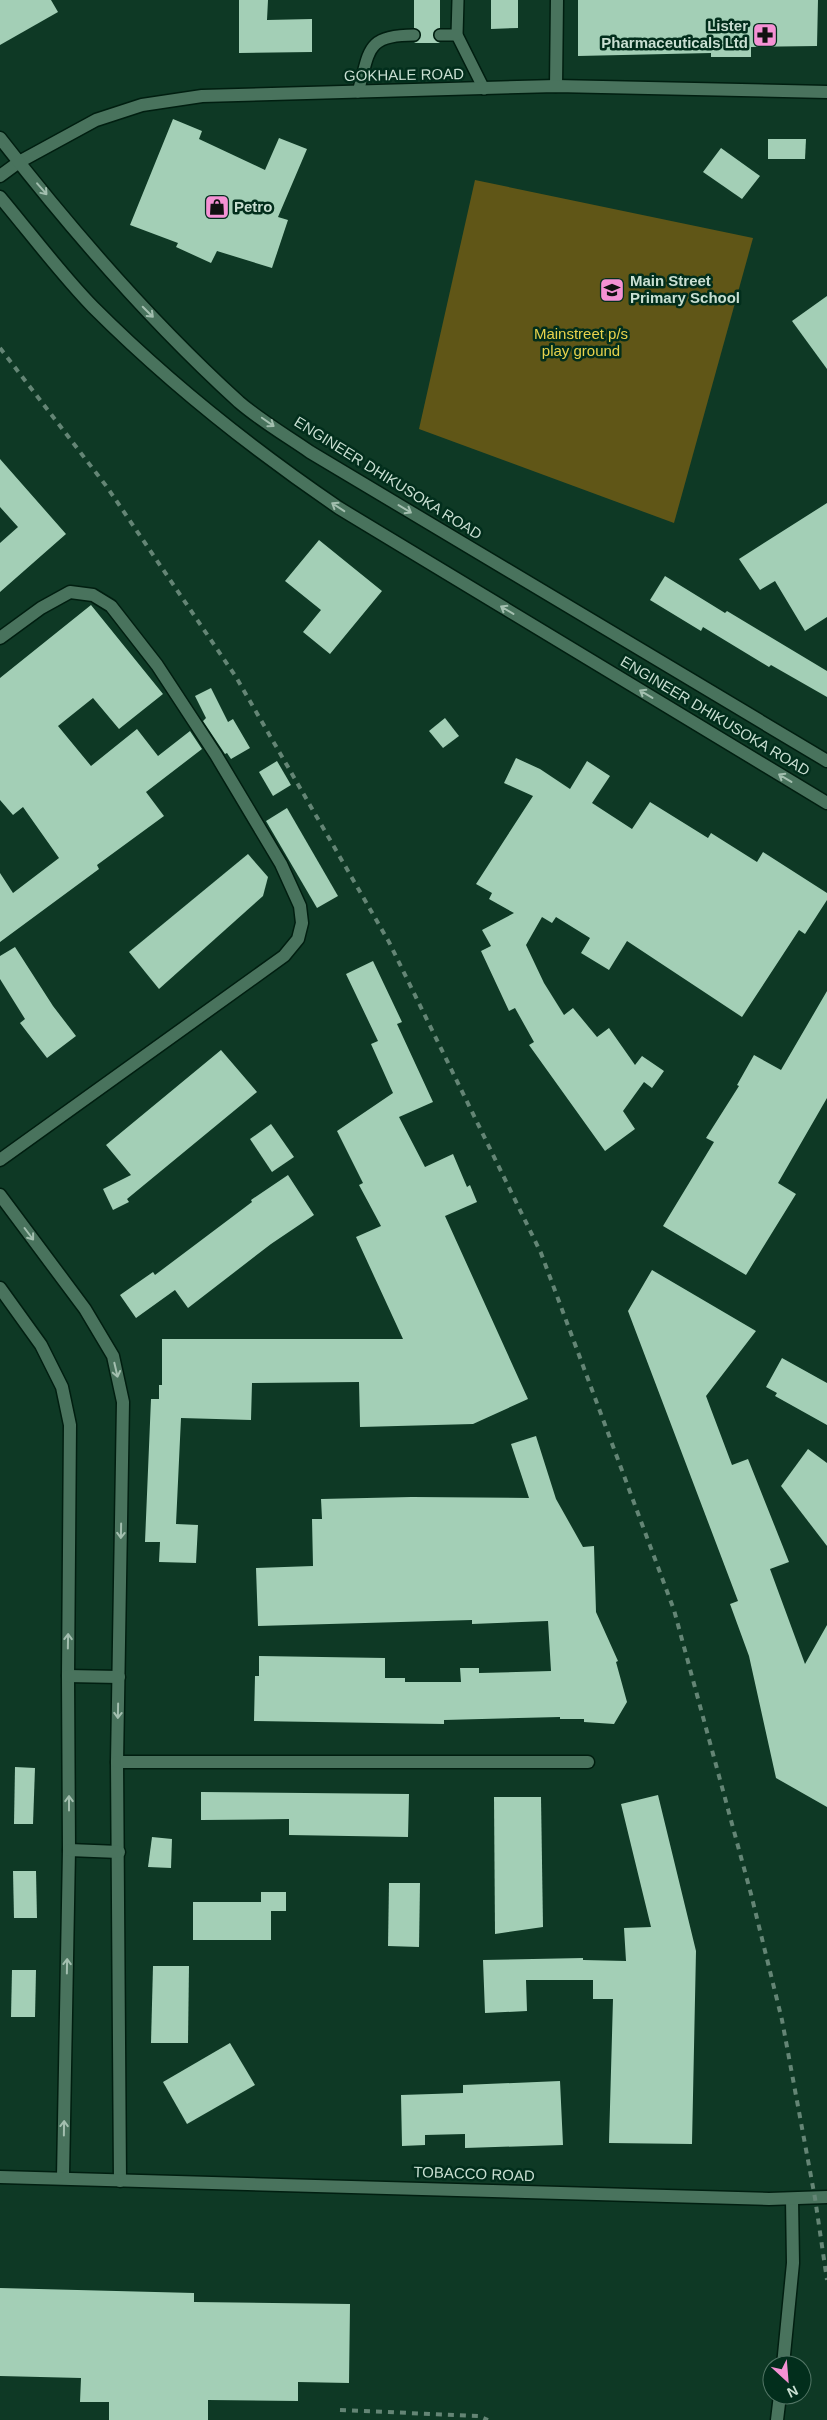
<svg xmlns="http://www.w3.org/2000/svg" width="827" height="2420" font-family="Helvetica,sans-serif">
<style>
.green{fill:#605617}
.building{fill:#a3cfb6}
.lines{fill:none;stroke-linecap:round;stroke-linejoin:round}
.service-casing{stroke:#001e10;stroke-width:14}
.minor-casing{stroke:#001e10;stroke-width:15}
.tertiary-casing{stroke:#001e10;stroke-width:15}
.service{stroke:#49735d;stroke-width:11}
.minor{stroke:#49735d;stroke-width:12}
.tertiary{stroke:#49735d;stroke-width:12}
.rail{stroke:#648575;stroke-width:4;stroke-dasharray:6 6;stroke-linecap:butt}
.oneway{stroke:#a3bfaf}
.labels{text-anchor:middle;stroke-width:5;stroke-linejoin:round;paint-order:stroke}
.poi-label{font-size:15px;font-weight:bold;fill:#c9dfd2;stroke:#022e1c;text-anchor:start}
.street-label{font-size:15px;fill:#c9dfd2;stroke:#022e1c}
.park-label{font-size:15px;fill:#e7d24c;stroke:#022e1c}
</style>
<rect width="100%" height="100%" fill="#0e3925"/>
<polygon class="green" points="475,180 753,238 674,523 419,429"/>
<g class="building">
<polygon points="0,0 51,0 58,12 0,45"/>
<polygon points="239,0 268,0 267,20 312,19 312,52 239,53"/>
<polygon points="414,0 440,0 440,28 434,31 433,35 436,41 440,43 414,43 418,41 421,35 420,31 414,28"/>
<polygon points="491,0 518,0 518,28 491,29"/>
<polygon points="578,0 818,0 817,46 751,47 751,57 711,57 711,53 578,56"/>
<polygon points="173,119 202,131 199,139 265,170 279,138 307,149 278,217 288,220 272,268 217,251 211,263 176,247 178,243 130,225"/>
<polygon points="768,139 806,139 805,159 768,159"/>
<polygon points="721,148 760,176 742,199 703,172"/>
<polygon points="827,296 827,369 792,321"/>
<polygon points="0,459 66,534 0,592 0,543 18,527 0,507"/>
<polygon points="827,503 827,617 805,631 775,581 760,590 739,559"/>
<polygon points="319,540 382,591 330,654 303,632 321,610 285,581"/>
<polygon points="665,576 725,613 727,611 827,671 827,697 771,665 769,667 703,627 701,631 650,600"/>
<polygon points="91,605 163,694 119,729 93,698 58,726 91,766 137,729 158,756 190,731 202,749 146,792 164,816 97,865 99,869 0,942 0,873 13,893 59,858 23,807 13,815 0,800 0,678"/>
<polygon points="211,688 228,722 233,719 250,748 231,759 227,753 225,754 203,721 206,718 195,696"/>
<polygon points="445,718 459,736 443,748 429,731"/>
<polygon points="516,758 540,769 570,789 587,761 610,776 592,803 632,829 650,802 708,838 711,833 757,862 763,852 827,893 827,900 805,934 799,930 742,1017 627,941 609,970 581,953 590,938 556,917 552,923 542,917 526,945 544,983 564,1015 573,1008 597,1037 609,1028 635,1065 642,1056 664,1071 652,1088 644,1082 623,1111 635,1129 605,1151 529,1045 534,1042 515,1008 509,1011 481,951 491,946 482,930 514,913 489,899 492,893 476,884 533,796 504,783"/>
<polygon points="277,761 291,785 273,796 259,772"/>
<polygon points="287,808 338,896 317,908 266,821"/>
<polygon points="248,854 268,877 263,896 159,989 129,952"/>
<polygon points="15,947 53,1006 76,1036 47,1058 20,1023 25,1019 0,979 0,956"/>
<polygon points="373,961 402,1022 397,1024 433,1102 399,1117 425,1167 453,1154 467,1187 470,1185 477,1202 445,1216 528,1399 473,1424 360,1427 359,1382 252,1383 251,1420 181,1418 176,1524 198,1525 196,1563 159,1562 160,1542 145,1542 151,1399 159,1399 159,1385 162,1385 162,1339 403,1339 356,1237 381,1226 359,1185 363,1183 337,1131 393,1093 371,1044 378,1041 346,974"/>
<polygon points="827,991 827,1098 778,1183 796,1194 746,1275 663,1226 714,1142 706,1138 739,1086 737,1085 754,1055 781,1070"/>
<polygon points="221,1050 257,1092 127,1199 129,1202 113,1210 103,1189 131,1175 106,1145"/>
<polygon points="271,1124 294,1157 272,1172 250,1139"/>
<polygon points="288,1175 314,1215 271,1244 188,1308 175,1290 136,1318 120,1295 153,1272 155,1275 252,1202 251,1200"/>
<polygon points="652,1270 756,1331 706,1396 732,1465 748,1459 789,1562 770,1569 805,1664 827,1625 827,1807 776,1778 749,1656 730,1604 738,1601 628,1311"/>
<polygon points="782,1358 827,1383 827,1425 775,1396 777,1393 766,1387"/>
<polygon points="536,1436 556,1499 583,1547 594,1546 596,1612 618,1661 616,1662 627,1702 614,1724 584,1722 584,1719 560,1719 560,1717 444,1720 444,1724 254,1721 255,1676 259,1676 259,1656 385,1658 385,1678 405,1678 405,1682 461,1682 460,1668 479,1668 479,1673 551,1671 548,1621 472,1624 472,1620 258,1626 256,1568 313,1566 312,1519 322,1519 321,1499 412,1497 529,1498 511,1444"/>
<polygon points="808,1449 827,1463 827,1546 781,1486"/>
<polygon points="15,1767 35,1768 33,1824 14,1824"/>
<polygon points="201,1792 409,1794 408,1837 289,1835 289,1819 201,1820"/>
<polygon points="658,1795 696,1951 692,2144 609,2143 613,1999 593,1999 593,1980 526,1980 527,2011 485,2013 483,1960 583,1958 583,1960 626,1961 624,1928 651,1927 621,1804"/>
<polygon points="494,1797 541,1797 543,1927 495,1934"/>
<polygon points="152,1837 172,1839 171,1868 148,1867"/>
<polygon points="13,1871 36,1871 37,1918 14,1918"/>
<polygon points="389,1883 420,1883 419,1947 388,1946"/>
<polygon points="261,1892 286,1892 286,1911 271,1911 271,1940 193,1940 193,1902 261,1902"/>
<polygon points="153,1966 189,1966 188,2043 151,2043"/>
<polygon points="12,1970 36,1970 35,2017 11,2017"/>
<polygon points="230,2043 255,2085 187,2124 163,2082"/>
<polygon points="560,2081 563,2145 465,2148 465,2134 425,2135 425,2145 402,2146 401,2095 463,2093 463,2085"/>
<polygon points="0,2288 194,2293 194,2302 350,2304 349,2383 298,2382 298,2401 208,2400 208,2420 109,2420 109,2402 80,2402 81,2378 0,2376"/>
</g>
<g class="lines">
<defs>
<g id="service">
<polyline points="458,0 457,35 484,89"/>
<polyline points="440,35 457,35"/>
<path d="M 358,92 C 370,51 365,35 414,35"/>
</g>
<g id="minor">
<polyline points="556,86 557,0"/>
<polyline points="0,176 19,162 96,120 142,105 202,96 556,86 827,92"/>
<polyline points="0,638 41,608 70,592 93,595 111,606 157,665 216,755 281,864 300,906 302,923 298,939 284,956 0,1160"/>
<polyline points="0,1195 85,1309 113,1356 123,1402 117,1762 120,2181"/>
<polyline points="0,1288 41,1345 62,1387 70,1425 68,1676 69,1850 63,2177"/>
<polyline points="68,1676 119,1677"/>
<polyline points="117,1762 588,1762"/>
<polyline points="69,1850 119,1852"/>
<polyline points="783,2365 793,2263 792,2199"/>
<polyline points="777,2420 780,2395"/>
</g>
<g id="tertiary">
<path d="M 0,138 C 73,232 151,322 239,402 C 261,421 287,436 310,452 L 827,761"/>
<path d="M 0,197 C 31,234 60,273 93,307 C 169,383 251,448 339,508 L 827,803"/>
<polyline points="0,2177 769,2199 827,2197"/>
</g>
</defs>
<use href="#service" class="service-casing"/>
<use href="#minor" class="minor-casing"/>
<use href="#tertiary" class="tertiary-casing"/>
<use href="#service" class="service"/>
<use href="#minor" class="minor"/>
<use href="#tertiary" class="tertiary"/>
<g class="rail">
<polyline points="0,348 107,487 236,677 389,942 541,1253 674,1610 751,1894 782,2020 815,2198 827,2280"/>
<polyline points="340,2410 478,2416 488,2420"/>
</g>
</g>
<defs><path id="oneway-shaft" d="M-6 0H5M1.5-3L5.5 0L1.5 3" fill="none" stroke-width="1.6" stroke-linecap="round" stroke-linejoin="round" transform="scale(1.25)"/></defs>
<g class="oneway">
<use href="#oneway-shaft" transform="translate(42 189) rotate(49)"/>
<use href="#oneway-shaft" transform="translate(148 312) rotate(45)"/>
<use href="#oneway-shaft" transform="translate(268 422) rotate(35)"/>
<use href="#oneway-shaft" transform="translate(338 507) rotate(-147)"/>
<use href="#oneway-shaft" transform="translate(405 509) rotate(31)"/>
<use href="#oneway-shaft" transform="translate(507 610) rotate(-149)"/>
<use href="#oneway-shaft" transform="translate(646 694) rotate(-149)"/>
<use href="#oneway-shaft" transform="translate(785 778) rotate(-149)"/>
<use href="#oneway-shaft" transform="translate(29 1234) rotate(53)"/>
<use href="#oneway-shaft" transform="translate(116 1370) rotate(77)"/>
<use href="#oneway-shaft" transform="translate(121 1531) rotate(91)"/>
<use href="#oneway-shaft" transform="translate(68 1641) rotate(-89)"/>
<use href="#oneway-shaft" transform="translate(118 1711) rotate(91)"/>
<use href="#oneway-shaft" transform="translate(69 1803) rotate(-90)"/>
<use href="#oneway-shaft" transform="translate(67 1966) rotate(-89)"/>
<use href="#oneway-shaft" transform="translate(64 2128) rotate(-89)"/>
</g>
<defs>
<symbol id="pharmacy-square" viewBox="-11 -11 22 22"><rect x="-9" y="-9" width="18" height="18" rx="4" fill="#f491d4" stroke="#022e1c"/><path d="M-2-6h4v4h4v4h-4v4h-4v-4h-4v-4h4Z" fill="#111"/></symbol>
<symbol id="shop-square" viewBox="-11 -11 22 22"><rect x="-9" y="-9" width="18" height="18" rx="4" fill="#f491d4" stroke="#022e1c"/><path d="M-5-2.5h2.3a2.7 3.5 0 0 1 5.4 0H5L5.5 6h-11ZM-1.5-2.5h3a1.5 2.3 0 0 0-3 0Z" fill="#111"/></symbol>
<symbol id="school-square" viewBox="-11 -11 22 22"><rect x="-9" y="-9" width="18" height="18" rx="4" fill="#f491d4" stroke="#022e1c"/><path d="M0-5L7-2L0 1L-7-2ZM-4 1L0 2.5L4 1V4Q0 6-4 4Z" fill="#111"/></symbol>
</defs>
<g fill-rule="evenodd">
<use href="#pharmacy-square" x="751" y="21" width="28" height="28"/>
<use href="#shop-square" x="203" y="193" width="28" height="28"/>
<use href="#school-square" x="598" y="276" width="28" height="28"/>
</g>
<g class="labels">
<g class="poi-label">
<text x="748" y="31" text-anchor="end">Lister<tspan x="748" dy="17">Pharmaceuticals Ltd</tspan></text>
<text x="234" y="212">Petro</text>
<text x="630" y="286">Main Street<tspan x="630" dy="17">Primary School</tspan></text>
</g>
<g class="street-label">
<text transform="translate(404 75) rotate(-1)" y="5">GOKHALE ROAD</text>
<text transform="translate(388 478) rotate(32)" y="5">ENGINEER DHIKUSOKA ROAD</text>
<text transform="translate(715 716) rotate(31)" y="5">ENGINEER DHIKUSOKA ROAD</text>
<text transform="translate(474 2174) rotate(2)" y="5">TOBACCO ROAD</text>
</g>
<g class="park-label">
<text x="581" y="339">Mainstreet p/s<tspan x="581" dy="17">play ground</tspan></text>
</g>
</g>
<g transform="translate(787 2380) rotate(154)"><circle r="24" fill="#022e1c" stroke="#527565"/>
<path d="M0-4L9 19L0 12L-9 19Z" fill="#f491d4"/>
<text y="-8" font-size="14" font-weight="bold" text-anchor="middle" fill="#c9dfd2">N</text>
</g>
</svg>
